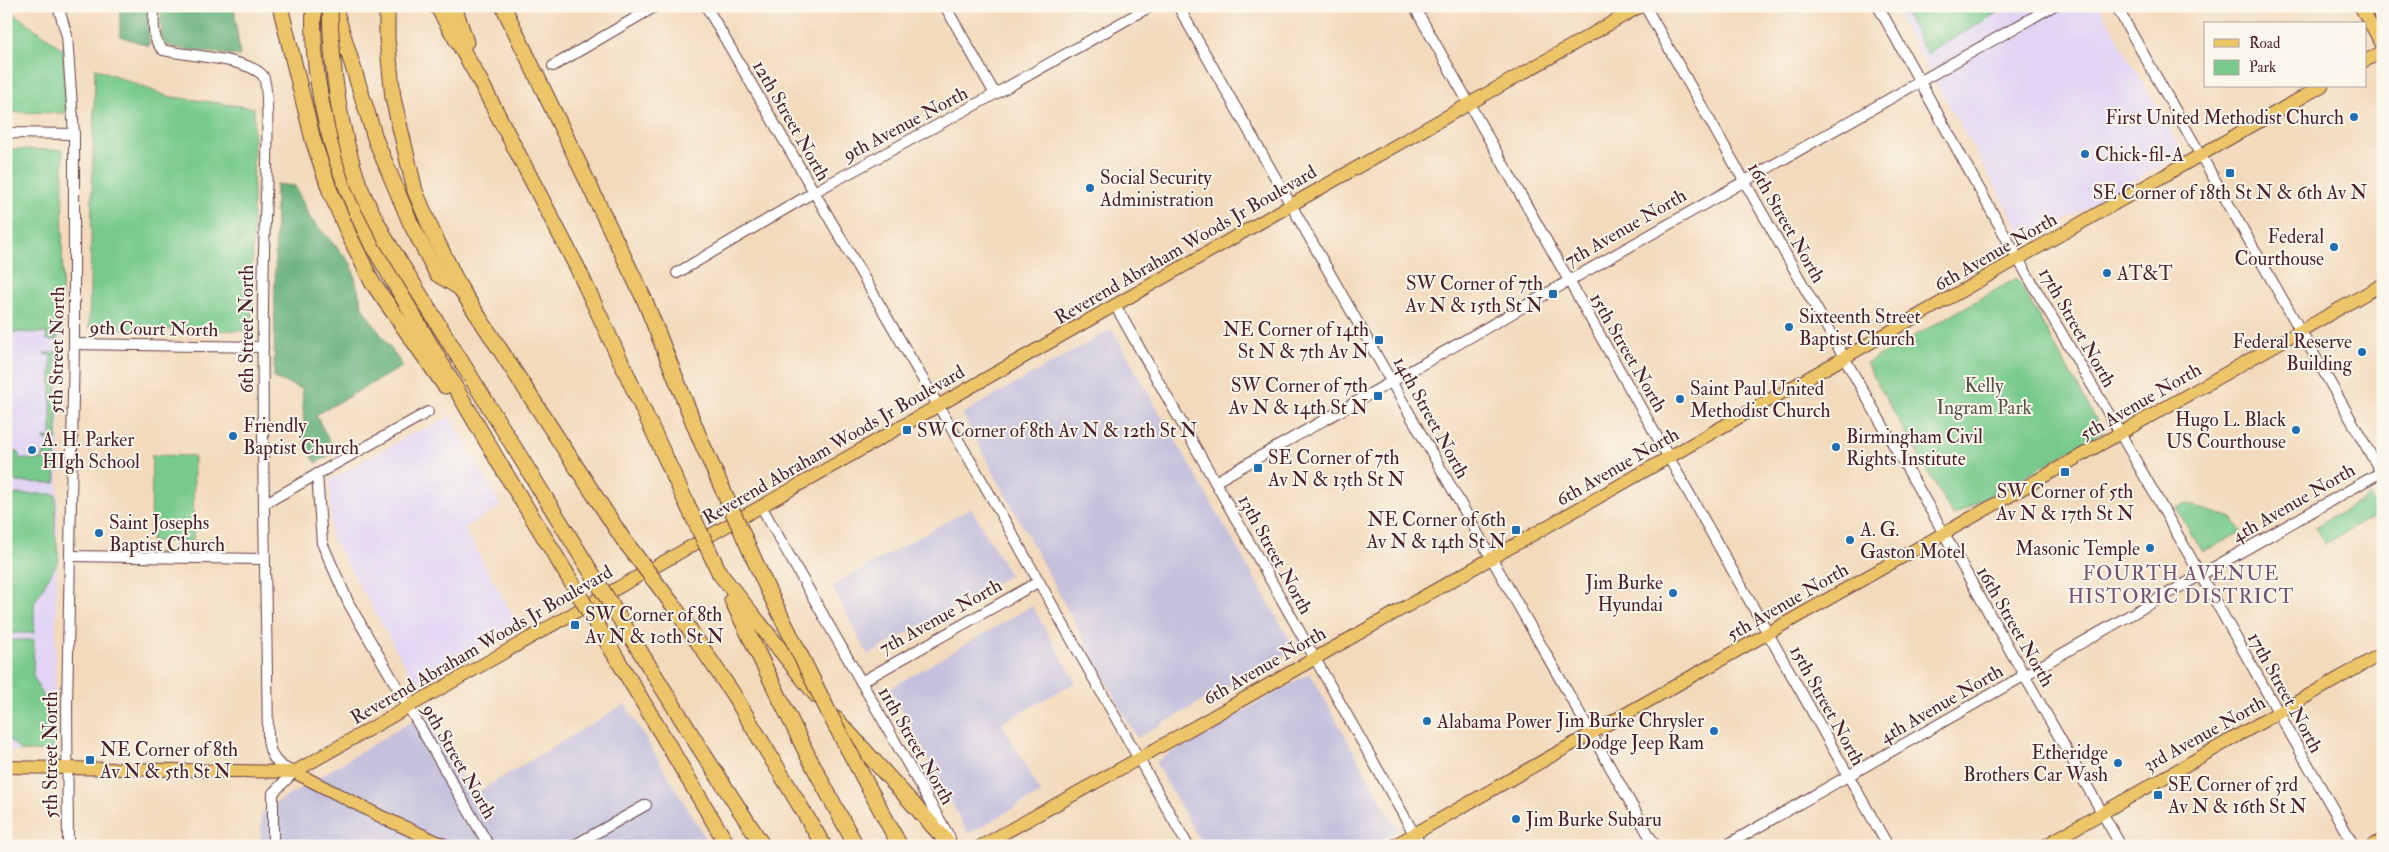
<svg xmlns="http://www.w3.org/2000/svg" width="2389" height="852" font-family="'IM FELL Double Pica',serif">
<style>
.built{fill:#e1d4f4}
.industrial{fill:#c5c0db}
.green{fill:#78ca8c;stroke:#61745c}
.forest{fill:#62ae78;stroke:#566652}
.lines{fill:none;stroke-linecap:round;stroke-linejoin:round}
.minor-casing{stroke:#633b41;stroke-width:12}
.major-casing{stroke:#633b41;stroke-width:14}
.highway-casing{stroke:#633b41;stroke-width:17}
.minor{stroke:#fff;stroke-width:10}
.major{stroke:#edc569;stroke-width:12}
.highway{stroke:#edc569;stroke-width:15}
.highway-bridge-casing{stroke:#633b41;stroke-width:17;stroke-linecap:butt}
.highway-bridge{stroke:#edc569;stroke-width:15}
.poi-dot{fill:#1f6fb2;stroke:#fbf7ec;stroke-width:2}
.labels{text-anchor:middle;stroke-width:4;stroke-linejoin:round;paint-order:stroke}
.poi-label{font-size:19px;fill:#4a1f2b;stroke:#fbf7ec;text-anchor:start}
.street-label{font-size:19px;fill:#4a1f2b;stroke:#fbf7ec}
.park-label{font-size:19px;fill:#585248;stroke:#fbf7ec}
.neighbourhood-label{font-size:20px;letter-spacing:1px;fill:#735371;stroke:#fbf7ec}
</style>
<rect width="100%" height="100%" fill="#fbf7ec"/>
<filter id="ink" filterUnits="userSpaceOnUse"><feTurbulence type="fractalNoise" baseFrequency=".02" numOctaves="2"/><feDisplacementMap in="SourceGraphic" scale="10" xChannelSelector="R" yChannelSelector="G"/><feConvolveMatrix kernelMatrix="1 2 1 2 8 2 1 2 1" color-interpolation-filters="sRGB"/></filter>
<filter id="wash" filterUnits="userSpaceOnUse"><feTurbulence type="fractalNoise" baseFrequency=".0096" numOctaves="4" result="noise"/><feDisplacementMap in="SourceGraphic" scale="20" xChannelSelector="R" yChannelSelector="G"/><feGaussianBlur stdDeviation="1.12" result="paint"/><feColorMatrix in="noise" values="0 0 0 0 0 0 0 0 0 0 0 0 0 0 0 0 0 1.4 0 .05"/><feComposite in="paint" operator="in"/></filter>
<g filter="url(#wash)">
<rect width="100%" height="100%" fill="#f3dabc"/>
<g class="built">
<polygon points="1892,6 2099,6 2183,153 2027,242"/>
<polygon points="6,149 63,150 54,752 6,751"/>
<polygon points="450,416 501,506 464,528 517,623 417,682 414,681 331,536 330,480 413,433 433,426"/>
</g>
<g class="industrial">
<polygon points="1112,329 1295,649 1137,738 962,414"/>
<polygon points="971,508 1010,575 868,655 832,586"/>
<polygon points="1032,606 1076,682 1002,723 1041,793 968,834 890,688"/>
<polygon points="1310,673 1398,830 1370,846 1203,846 1155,762"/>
<polygon points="625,704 710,846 261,846 261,812 425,713 471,796"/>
</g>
<g class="green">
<polygon points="1901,6 1992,6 1997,13 1927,54"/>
<polygon points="6,8 64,50 66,113 6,112"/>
<polygon points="95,68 166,96 254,108 252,331 89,328"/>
<polygon points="6,149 63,150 62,331 57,336 57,340 47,340 46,333 6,332"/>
<polygon points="2017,278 2103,432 1953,516 1866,363"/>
<polygon points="57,352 57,440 44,440 44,438 51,437 51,355 45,355 44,353"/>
<polygon points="6,449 18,452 20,459 43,460 44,452 55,452 56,483 16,482 13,478 14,457 6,456"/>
<polygon points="152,455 194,456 193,542 151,541"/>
<polygon points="16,494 55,494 56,496 55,532 59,560 34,603 34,633 6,633 6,507 13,507 13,497"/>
<polygon points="2370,496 2380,513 2325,544 2315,527"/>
<polygon points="2186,504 2232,518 2241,532 2203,552 2176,508"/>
<polygon points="6,640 34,640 33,676 55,718 54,752 21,751 6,736 6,691 9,672 6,671"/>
</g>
<g class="forest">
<polygon points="120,6 148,6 149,46 120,36"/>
<polygon points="161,6 234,6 240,56 175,48 165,44 161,36"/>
<polygon points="276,184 295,186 310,218 351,263 363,309 403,366 316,415 335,452 316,463 305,444 302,389 274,378"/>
</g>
</g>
<g filter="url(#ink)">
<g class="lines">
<defs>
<g id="minor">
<polyline points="58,6 67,36 74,134 74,344 67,707 68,846"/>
<path d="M 154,6 C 154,21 151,40 163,50 C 186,56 249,58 263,76 C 271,87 266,198 265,218 C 259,392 266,566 268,739 C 270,757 277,766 294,772 L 273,793 L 273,846"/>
<polyline points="706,6 989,493 1188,846"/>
<polyline points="945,6 995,94"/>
<polyline points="1178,6 1655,846"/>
<polyline points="1414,6 1888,846"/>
<polyline points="1645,6 2121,846"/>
<polyline points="1878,6 2018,259 2120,433 2354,846"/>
<polyline points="2116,6 2383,476"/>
<polyline points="553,66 656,6"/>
<polyline points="6,133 74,134"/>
<polyline points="677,273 814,192 995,94 1151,6"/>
<polyline points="1115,305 1421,846"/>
<polyline points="74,344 263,347"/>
<polyline points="317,474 322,543 349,604 489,846"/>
<polyline points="1215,482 2053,6"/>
<polyline points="264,504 428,412"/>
<polyline points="761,506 950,838"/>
<polyline points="70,556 265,559"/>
<polyline points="861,682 1038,582"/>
<polyline points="573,846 646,805"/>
<polyline points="1725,846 2383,471"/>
</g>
<g id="major">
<polyline points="2360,6 2383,46"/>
<polyline points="2365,61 2383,51"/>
<polyline points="6,767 294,772 1641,6"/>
<polyline points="294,772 384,818 446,846"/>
<polyline points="981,846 1138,759 2322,86"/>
<polyline points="1393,846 2383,284"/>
<polyline points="2044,846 2383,653"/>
<polyline points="2372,846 2383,840"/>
</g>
<g id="highway">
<polyline points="280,6 313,140 330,191 349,235 372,282 445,386"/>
<path d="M 314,6 C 310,89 334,167 370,241 L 501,466 L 566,573"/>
<polyline points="334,6 376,141 410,222 437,274 460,288"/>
<polyline points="387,6 387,38 393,98 415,191 432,231 460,288 623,539"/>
<polyline points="437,6 479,79 577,267 686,502"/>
<polyline points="454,6 466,42"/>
<polyline points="503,6 645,301 700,439"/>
<polyline points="720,574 817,696"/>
<polyline points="732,600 808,756 856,846"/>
<polyline points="673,605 733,694 824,846"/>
<polyline points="647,709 728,846"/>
<polyline points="836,719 951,846"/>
</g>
</defs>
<use href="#minor" class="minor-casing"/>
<use href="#major" class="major-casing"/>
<use href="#highway" class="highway-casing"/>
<use href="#minor" class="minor"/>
<use href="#major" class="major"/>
<use href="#highway" class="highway"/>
<defs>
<g id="highway-bridge">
<path d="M 330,6 C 331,65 338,123 357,179 C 364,200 376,219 385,238 L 699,747 L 763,846"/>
<polyline points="700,439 767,588 833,721 900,846"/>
<polyline points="686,502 720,574"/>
<polyline points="623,539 673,605"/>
<polyline points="566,573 647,709"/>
</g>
</defs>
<use href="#highway-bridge" class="highway-bridge-casing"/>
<use href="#highway-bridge" class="highway-bridge"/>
</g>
</g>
<g class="poi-dot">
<circle cx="2354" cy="117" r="5"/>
<circle cx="2085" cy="154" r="5"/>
<rect x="2225" y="168" width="10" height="10" rx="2.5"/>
<circle cx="1090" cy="188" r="5"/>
<circle cx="2334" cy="247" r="5"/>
<circle cx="2107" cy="273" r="5"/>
<rect x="1548" y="289" width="10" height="10" rx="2.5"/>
<circle cx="1789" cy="327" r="5"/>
<rect x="1374" y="335" width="10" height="10" rx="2.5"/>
<circle cx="2362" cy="352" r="5"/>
<rect x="1373" y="391" width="10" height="10" rx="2.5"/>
<circle cx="1680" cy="399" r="5"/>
<rect x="902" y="425" width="10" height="10" rx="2.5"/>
<circle cx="2296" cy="430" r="5"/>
<circle cx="233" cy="436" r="5"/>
<circle cx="1836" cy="447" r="5"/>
<circle cx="32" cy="450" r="5"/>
<rect x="1253" y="463" width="10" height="10" rx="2.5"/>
<rect x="2060" y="467" width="10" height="10" rx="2.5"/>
<rect x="1511" y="525" width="10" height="10" rx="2.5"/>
<circle cx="99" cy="533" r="5"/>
<circle cx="1850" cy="540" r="5"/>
<circle cx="2150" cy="548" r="5"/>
<circle cx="1673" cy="593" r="5"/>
<rect x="570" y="620" width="10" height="10" rx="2.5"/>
<circle cx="1427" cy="721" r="5"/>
<circle cx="1714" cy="731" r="5"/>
<rect x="85" y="755" width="10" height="10" rx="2.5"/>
<circle cx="2118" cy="763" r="5"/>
<rect x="2153" y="790" width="10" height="10" rx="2.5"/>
<circle cx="1516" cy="819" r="5"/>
</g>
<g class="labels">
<g class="poi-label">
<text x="2344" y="124" text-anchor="end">First United Methodist Church</text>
<text x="2095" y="161">Chick-fil-A</text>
<text x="1100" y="184">Social Security<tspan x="1100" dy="22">Administration</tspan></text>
<text x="2230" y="199" text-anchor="middle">SE Corner of 18th St N &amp; 6th Av N</text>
<text x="2324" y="243" text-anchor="end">Federal<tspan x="2324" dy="22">Courthouse</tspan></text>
<text x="2117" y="280">AT&amp;T</text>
<text x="1543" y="290" text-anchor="end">SW Corner of 7th<tspan x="1543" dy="22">Av N &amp; 15th St N</tspan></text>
<text x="1799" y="323">Sixteenth Street<tspan x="1799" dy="22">Baptist Church</tspan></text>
<text x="1369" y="336" text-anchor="end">NE Corner of 14th<tspan x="1369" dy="22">St N &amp; 7th Av N</tspan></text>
<text x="2352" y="348" text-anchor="end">Federal Reserve<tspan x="2352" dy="22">Building</tspan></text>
<text x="1368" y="392" text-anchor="end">SW Corner of 7th<tspan x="1368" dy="22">Av N &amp; 14th St N</tspan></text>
<text x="1690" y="395">Saint Paul United<tspan x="1690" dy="22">Methodist Church</tspan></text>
<text x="2286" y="426" text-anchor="end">Hugo L. Black<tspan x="2286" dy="22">US Courthouse</tspan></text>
<text x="243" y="432">Friendly<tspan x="243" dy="22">Baptist Church</tspan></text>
<text x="917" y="437">SW Corner of 8th Av N &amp; 12th St N</text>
<text x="1846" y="443">Birmingham Civil<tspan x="1846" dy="22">Rights Institute</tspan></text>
<text x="42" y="446">A. H. Parker<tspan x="42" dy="22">HIgh School</tspan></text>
<text x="1268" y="464">SE Corner of 7th<tspan x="1268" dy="22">Av N &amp; 13th St N</tspan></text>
<text x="2065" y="498" text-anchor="middle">SW Corner of 5th<tspan x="2065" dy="22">Av N &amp; 17th St N</tspan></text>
<text x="1506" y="526" text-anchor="end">NE Corner of 6th<tspan x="1506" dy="22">Av N &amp; 14th St N</tspan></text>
<text x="109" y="529">Saint Josephs<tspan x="109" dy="22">Baptist Church</tspan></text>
<text x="1860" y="536">A. G.<tspan x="1860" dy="22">Gaston Motel</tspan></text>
<text x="2140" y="555" text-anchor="end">Masonic Temple</text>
<text x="1663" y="589" text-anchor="end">Jim Burke<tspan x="1663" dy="22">Hyundai</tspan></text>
<text x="585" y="621">SW Corner of 8th<tspan x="585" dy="22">Av N &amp; 10th St N</tspan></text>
<text x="1704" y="727" text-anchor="end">Jim Burke Chrysler<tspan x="1704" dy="22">Dodge Jeep Ram</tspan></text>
<text x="1437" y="728">Alabama Power</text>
<text x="100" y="756">NE Corner of 8th<tspan x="100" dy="22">Av N &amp; 5th St N</tspan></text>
<text x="2108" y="759" text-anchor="end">Etheridge<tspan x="2108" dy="22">Brothers Car Wash</tspan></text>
<text x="2168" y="791">SE Corner of 3rd<tspan x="2168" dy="22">Av N &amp; 16th St N</tspan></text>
<text x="1526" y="826">Jim Burke Subaru</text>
</g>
<g class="street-label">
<text transform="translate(792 120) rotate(60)" y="7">12th Street North</text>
<text transform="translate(905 123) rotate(-28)" y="7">9th Avenue North</text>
<text transform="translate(1787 222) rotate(60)" y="7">16th Street North</text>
<text transform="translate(1625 227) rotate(-30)" y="7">7th Avenue North</text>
<text transform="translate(1185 244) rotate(-30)" y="7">Reverend Abraham Woods Jr Boulevard</text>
<text transform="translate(1995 251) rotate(-30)" y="7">6th Avenue North</text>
<text transform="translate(2078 327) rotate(60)" y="7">17th Street North</text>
<text transform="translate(154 328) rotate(1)" y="7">9th Court North</text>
<text transform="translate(246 329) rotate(-90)" y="7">6th Street North</text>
<text transform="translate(56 350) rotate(-89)" y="7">5th Street North</text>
<text transform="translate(1629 352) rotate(60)" y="7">15th Street North</text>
<text transform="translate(2140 401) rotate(-30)" y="7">5th Avenue North</text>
<text transform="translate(1432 417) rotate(61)" y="7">14th Street North</text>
<text transform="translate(833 444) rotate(-30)" y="7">Reverend Abraham Woods Jr Boulevard</text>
<text transform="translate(1617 466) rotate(-30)" y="7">6th Avenue North</text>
<text transform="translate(2293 502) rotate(-30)" y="7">4th Avenue North</text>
<text transform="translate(1276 554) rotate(61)" y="7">13th Street North</text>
<text transform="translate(1787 601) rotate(-30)" y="7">5th Avenue North</text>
<text transform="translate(940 616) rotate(-29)" y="7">7th Avenue North</text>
<text transform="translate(2016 626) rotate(60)" y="7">16th Street North</text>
<text transform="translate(481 644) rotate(-30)" y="7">Reverend Abraham Woods Jr Boulevard</text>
<text transform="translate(1264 665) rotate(-30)" y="7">6th Avenue North</text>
<text transform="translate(2286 692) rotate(61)" y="7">17th Street North</text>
<text transform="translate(1941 703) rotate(-30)" y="7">4th Avenue North</text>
<text transform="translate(1828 705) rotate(61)" y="7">15th Street North</text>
<text transform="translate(2204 733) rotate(-29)" y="7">3rd Avenue North</text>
<text transform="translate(917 745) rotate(60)" y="7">11th Street North</text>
<text transform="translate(50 755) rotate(-90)" y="7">5th Street North</text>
<text transform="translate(460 761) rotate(60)" y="7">9th Street North</text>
</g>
<g class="park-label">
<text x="1984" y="392">Kelly<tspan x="1984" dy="22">Ingram Park</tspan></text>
</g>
<g class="neighbourhood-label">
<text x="2181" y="580">FOURTH AVENUE<tspan x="2181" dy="23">HISTORIC DISTRICT</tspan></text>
</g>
</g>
<rect width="2389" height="852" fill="none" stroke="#fbf7ec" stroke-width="25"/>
<rect x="2204" y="22" width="162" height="65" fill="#fbf7ec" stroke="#b4a19f"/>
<rect x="2214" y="39" width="25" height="8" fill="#edc569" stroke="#b4a19f"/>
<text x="2249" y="48" font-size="15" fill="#4a1f2b">Road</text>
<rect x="2214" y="60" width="25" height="15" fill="#78ca8c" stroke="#b4a19f"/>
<text x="2249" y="72" font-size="15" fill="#4a1f2b">Park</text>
</svg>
